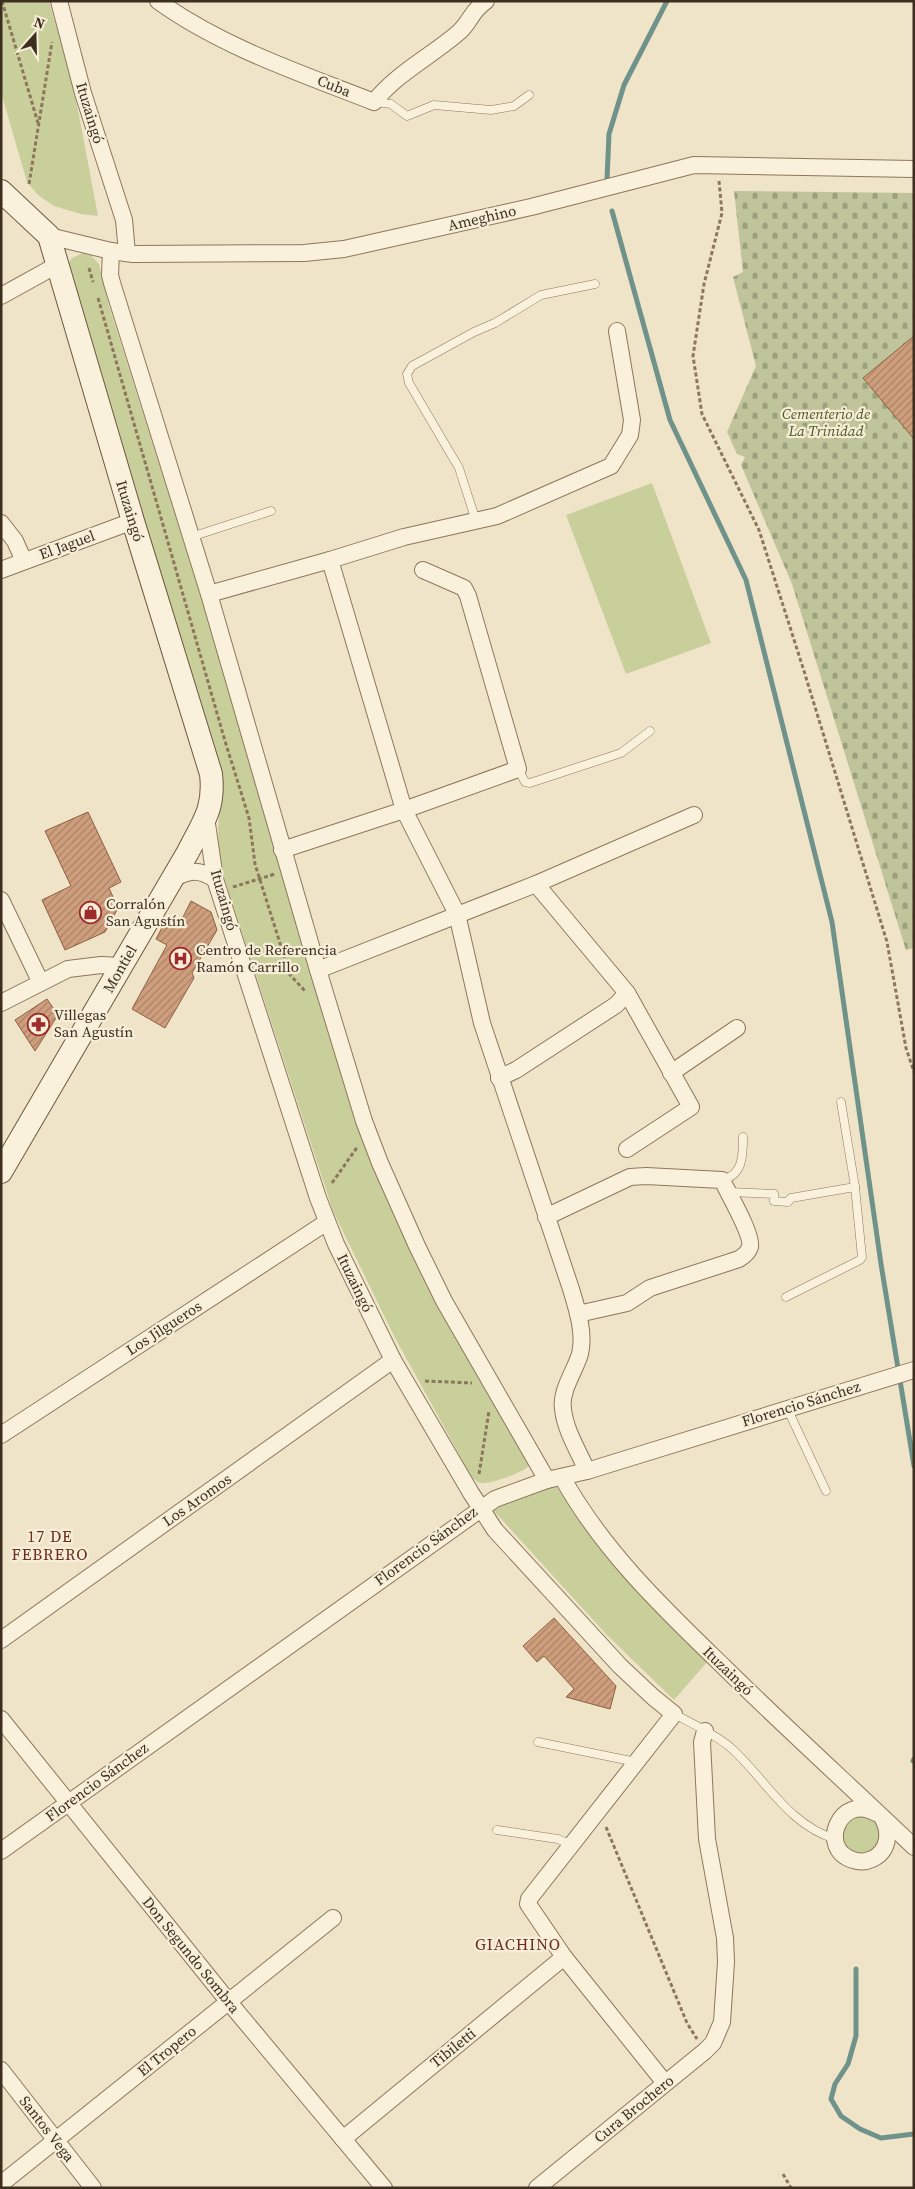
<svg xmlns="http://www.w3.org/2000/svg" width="915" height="2189" font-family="'Source Serif 4',serif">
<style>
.cemetery{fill:url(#cemetery-stones)}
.park{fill:#c9cf9b}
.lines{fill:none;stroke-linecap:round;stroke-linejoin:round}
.stream{stroke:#6f938a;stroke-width:5}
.building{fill:url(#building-hatch);stroke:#8d5f41}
.lane-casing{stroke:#8d765c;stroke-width:9}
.street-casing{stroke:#8d765c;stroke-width:18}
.secondary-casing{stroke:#6f573f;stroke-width:24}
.path{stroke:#8d765c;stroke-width:3;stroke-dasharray:4 2.5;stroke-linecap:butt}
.lane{stroke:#faf1dc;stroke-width:8}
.street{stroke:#faf1dc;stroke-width:16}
.secondary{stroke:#faf1dc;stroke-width:22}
.labels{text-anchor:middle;stroke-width:4.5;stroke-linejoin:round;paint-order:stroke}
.street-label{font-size:15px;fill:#3d2e20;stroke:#f7eed8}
.park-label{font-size:15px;font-style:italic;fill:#4d5a26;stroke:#f7eed8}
.poi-label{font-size:15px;fill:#3d2e20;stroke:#f7eed8;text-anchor:start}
.neighbourhood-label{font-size:16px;letter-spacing:1px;fill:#6b2e1e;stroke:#f7eed8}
</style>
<defs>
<pattern id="cemetery-stones" width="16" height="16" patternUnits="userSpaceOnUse" patternTransform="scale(1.25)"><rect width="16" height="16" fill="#bfc49a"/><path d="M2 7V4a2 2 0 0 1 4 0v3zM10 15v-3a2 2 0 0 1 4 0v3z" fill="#9ca07d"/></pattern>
<pattern id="building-hatch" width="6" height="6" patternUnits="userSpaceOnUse" patternTransform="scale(1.25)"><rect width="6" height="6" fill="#cf9f7d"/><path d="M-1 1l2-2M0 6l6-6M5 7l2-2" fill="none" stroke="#a98266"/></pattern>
</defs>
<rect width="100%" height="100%" fill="#f0e4c8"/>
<polygon class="cemetery" points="734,191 914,193 914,948 906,950 792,584 741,465 745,457 737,454 727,432 756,366 733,277 743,272"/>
<g class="park">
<polygon points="1,1 49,1 74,89 98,216 81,214 54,206 38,195 27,182 1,92"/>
<path d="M 83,253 L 90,254 L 99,264 L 109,306 L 225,673 L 341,1069 L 528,1461 L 529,1466 C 524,1472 489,1485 481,1483 C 476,1482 474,1479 471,1476 L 394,1336 L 333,1211 L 219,862 L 218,829 L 222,789 L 68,264 L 72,258 Z"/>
<polygon points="652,483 711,643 626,674 566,515"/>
<polygon points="552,1484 557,1487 582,1521 708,1661 674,1700 606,1634 493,1510 493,1506"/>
<circle cx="861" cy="1835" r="19"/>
</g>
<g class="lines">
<g class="stream">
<polyline points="607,179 609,134 624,85 667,1"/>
<polyline points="612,211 670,420 746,580 832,922 881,1264 914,1466"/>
<polyline points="913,1761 914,1759"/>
<polyline points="856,1969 856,2036 848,2064 835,2084 831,2099 841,2116 860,2129 881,2138 914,2134"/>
</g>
</g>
<g class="building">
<polygon points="914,336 914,439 863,378"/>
<polygon points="88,812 121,882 109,888 118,908 105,932 65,950 42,900 71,886 45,831"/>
<polygon points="191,901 211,912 217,930 192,973 194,978 165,1028 132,1009 167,945 156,939 166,920 178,927"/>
<polygon points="47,999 58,1015 35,1051 15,1020"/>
<polygon points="554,1618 616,1686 610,1709 566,1697 574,1689 544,1656 537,1662 523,1646"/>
</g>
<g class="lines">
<defs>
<g id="lane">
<polyline points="376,102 391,104 407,116 434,105 491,110 514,106 529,95"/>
<polyline points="476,521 459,468 409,383 407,374 412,366 474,332 495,323 541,295 595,284"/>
<polyline points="191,537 271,511"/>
<polyline points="518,769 525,782 530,783 621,753 650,731"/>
<path d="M 722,1180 C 743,1175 743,1156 743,1137"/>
<polyline points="729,1192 774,1194 774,1201 788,1202 791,1198 855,1187"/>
<polyline points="786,1297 860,1260 862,1257 855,1187 841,1102"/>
<polyline points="787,1408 826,1491"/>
<path d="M 674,1714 C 693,1724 713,1733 730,1747 C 766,1779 787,1824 835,1839"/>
<polyline points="538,1742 636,1762"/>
<polyline points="497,1830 558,1839 571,1845"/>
</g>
<g id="street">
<polyline points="59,1 83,93 124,220 127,253"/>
<path d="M 158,1 C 222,47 300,73 374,102 C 397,73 430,57 458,33 C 471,22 470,12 486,1"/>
<polyline points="49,236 111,251 133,254 304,253 344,249 531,207 694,165 914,169"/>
<polyline points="111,251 110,275 112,283 209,594 318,970 364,1121 380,1163 417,1246 444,1301 547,1480"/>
<polyline points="1,296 57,265"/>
<polyline points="1,523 15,541 24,561"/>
<polyline points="330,560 404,537 497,516 611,466 630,435 632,420 617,331"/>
<polyline points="1,570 133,521"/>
<path d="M 209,594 L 330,560 L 404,810 L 457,914 L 482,1023 L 571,1289 C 577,1309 585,1333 580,1354 C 575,1371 560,1391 563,1409 C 565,1430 579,1452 587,1471"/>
<polyline points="206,817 215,879 318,1198 336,1244 393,1360 471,1493 495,1530 620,1666 653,1697 674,1714 529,1899 528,1904 564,1957 665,2083"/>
<polyline points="282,850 404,810 518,769 468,596 464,588 423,570"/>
<path d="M 173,879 C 190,870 198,869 215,879"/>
<polyline points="536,884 627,993 691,1107 627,1149"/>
<polyline points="1,900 40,981"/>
<polyline points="318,970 536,884 694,815"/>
<polyline points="1,1003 68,969 101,965 121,966"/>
<polyline points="671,1073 737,1028"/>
<polyline points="499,1078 516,1070 616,1005 627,993"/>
<path d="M 546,1217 L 630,1177 L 646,1176 L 722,1180 C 728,1193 753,1235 750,1247 C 748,1253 744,1256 739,1259 L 650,1288 L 627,1303 L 578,1314"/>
<polyline points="1,1435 327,1222"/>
<path d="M 562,1477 C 603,1551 664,1609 724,1667 C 786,1728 851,1787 914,1847"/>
<polyline points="1,1640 393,1360"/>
<polyline points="1,1719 228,2001 384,2188"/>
<path d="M 876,1813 C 840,1792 817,1849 853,1860 C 859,1862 866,1862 872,1859 C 888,1852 891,1833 883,1819"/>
<polyline points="1,1851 495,1499 547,1480 587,1471 914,1370"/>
<polyline points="1,2070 93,2188"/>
<polyline points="343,2139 564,1957"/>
<polyline points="1,2184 333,1918"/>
<polyline points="537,2188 705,2051 713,2043 722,2022 726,1962 725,1938 707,1839 702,1742 705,1731"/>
</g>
<path id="secondary" d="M 1,191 L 49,236 L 133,521 L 211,774 C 215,809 203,822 188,852 L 1,1172"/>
</defs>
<use href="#lane" class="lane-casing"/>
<use href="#street" class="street-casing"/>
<use href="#secondary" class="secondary-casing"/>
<g class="path">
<polyline points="2,1 38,123"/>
<polyline points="719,181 722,213 704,284 693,356 702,414 759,530 804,671 887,942 906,1048 914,1072"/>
<polyline points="29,184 52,42"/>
<polyline points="89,268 93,282"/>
<polyline points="98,298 225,741 249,818 255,864 290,975 306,992"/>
<polyline points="233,887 275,874"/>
<polyline points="332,1183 358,1146"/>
<polyline points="425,1381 472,1383"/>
<polyline points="479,1474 489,1411"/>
<polyline points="606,1827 687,2023 697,2039"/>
<polyline points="783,2174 791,2188"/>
</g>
<use href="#lane" class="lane"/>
<use href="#street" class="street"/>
<use href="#secondary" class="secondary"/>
</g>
<defs>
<symbol id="shop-ring" viewBox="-11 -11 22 22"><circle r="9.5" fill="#f7eed8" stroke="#9e2a2b" stroke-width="1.5"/><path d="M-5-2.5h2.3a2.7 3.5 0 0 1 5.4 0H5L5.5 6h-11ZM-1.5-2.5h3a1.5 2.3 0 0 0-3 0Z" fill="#9e2a2b"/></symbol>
<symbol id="hospital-ring" viewBox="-11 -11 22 22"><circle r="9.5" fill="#f7eed8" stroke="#9e2a2b" stroke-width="1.5"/><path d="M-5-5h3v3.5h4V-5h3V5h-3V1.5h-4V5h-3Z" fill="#9e2a2b"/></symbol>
<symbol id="pharmacy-ring" viewBox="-11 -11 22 22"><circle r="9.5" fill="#f7eed8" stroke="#9e2a2b" stroke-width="1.5"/><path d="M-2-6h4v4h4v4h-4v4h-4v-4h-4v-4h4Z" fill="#9e2a2b"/></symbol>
</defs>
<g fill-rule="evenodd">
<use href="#shop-ring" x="78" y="900" width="25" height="25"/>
<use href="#hospital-ring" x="168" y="946" width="25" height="25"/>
<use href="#pharmacy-ring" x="26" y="1012" width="25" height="25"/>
</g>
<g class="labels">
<g class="street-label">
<text transform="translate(334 86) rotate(22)" y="5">Cuba</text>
<text transform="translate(90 113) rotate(73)" y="5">Ituzaingó</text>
<text transform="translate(482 218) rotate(-13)" y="5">Ameghino</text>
<text transform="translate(130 511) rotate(73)" y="5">Ituzaingó</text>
<text transform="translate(67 545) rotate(-20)" y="5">El Jaguel</text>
<text transform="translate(224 900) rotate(74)" y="5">Ituzaingó</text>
<text transform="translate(120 969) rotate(-60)" y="5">Montiel</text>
<text transform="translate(355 1283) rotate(64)" y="5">Ituzaingó</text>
<text transform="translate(164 1328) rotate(-33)" y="5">Los Jilgueros</text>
<text transform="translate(801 1404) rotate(-17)" y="5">Florencio Sánchez</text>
<text transform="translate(197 1500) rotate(-35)" y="5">Los Aromos</text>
<text transform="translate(426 1546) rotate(-36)" y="5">Florencio Sánchez</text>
<text transform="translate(728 1671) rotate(44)" y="5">Ituzaingó</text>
<text transform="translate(97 1782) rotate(-36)" y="5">Florencio Sánchez</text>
<text transform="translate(191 1955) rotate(51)" y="5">Don Segundo Sombra</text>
<text transform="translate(453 2048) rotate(-39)" y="5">Tibiletti</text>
<text transform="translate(167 2051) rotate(-39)" y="5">El Tropero</text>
<text transform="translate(634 2109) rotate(-39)" y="5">Cura Brochero</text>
<text transform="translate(47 2129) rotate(52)" y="5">Santos Vega</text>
</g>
<g class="park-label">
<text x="826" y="419">Cementerio de<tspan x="826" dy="17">La Trinidad</tspan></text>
</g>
<g class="poi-label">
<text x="106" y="909">Corralón<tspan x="106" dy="17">San Agustín</tspan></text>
<text x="196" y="955">Centro de Referencia<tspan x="196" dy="17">Ramón Carrillo</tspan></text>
<text x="54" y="1020">Villegas<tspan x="54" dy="17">San Agustín</tspan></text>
</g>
<g class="neighbourhood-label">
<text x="50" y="1542">17 DE<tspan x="50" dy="18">FEBRERO</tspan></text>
<text x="518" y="1950">GIACHINO</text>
</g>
</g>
<rect width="915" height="2189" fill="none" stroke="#3d2e20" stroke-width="5"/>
<g transform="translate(35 35) rotate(20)" stroke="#f7eed8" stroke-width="4" paint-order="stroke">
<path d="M0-4L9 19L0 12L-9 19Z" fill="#3d2e20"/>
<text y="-8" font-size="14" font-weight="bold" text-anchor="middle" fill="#3d2e20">N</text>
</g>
</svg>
